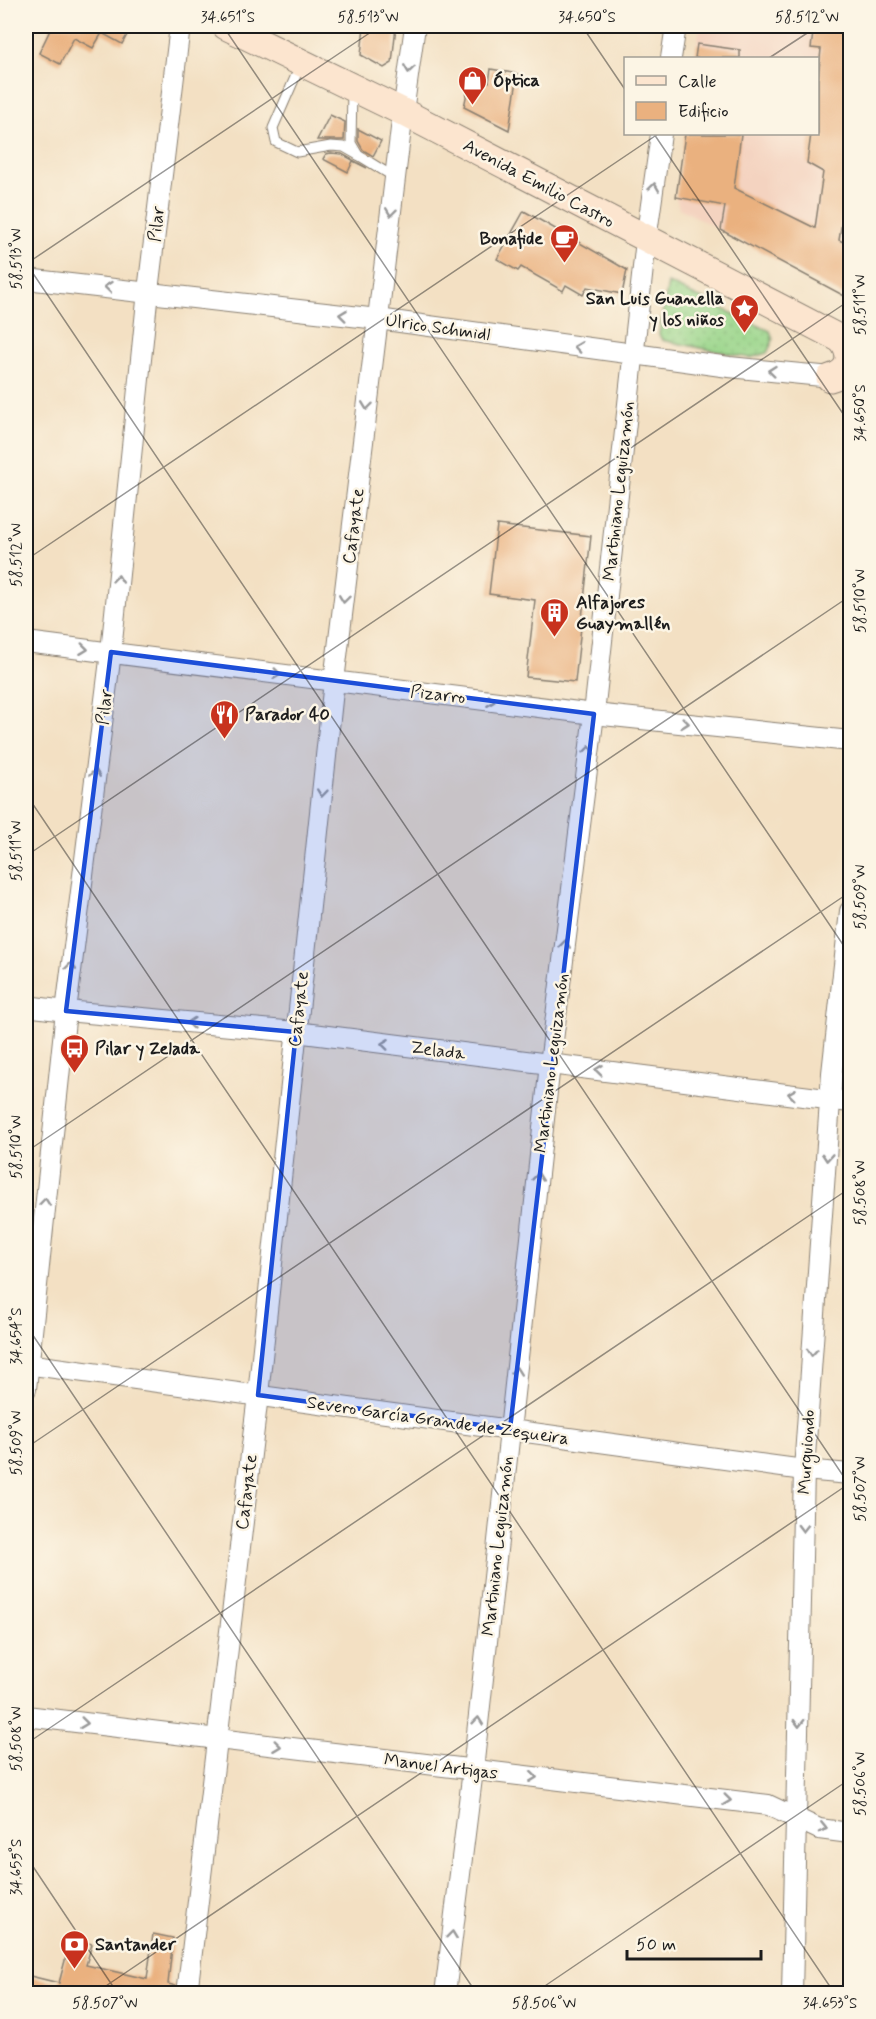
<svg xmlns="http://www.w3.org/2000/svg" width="876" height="2019" font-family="Mynerve,sans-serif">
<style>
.built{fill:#f4d3c0}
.grass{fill:url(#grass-dots);stroke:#5a7853;stroke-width:1.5}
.building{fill:#eab17f}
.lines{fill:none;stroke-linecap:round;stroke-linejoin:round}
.service-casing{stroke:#887e70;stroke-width:11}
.minor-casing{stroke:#887e70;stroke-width:22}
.secondary-casing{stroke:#887e70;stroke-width:29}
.service{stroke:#fff;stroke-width:9}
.minor{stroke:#fff;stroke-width:20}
.secondary{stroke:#fce5cf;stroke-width:27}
.oneway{stroke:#999}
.marked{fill:#1d4ed8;fill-opacity:0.2;stroke:#1d4ed8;stroke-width:4.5;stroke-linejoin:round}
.ticks{fill:none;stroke:#1c1c1c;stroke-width:1.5;stroke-opacity:0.45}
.labels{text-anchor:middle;stroke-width:5;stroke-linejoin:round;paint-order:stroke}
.poi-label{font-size:18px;font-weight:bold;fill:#1c1c1c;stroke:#fcf5e5;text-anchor:start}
.street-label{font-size:18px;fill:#1c1c1c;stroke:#fcf5e5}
.neatline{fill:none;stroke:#1c1c1c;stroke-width:2}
.ticks-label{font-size:15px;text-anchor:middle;fill:#1c1c1c}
</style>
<defs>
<pattern id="grass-dots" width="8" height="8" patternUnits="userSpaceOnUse" patternTransform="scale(1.5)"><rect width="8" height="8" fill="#99d58a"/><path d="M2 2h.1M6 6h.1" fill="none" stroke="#83b676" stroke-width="1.8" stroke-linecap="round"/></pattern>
</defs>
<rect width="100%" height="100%" fill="#fcf5e5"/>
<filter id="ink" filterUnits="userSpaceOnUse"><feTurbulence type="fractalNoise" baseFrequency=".0167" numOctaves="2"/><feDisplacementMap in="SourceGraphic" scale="12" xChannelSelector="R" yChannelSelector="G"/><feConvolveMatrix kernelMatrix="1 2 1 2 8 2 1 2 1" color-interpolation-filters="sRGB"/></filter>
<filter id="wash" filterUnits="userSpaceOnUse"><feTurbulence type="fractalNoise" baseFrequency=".008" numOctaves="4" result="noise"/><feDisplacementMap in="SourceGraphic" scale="24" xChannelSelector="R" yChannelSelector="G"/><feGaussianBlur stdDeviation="1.35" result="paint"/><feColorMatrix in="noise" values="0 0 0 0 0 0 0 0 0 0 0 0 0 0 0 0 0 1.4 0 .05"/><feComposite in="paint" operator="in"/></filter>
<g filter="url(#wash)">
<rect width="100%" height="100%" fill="#f3e0c3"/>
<polygon class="built" points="700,26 850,26 850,299 679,208 676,197 685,134 818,134 818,58 695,58"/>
<polygon class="grass" points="668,283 770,331 773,340 767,353 750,358 662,340 659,334"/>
<g id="blocks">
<g class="building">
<polygon points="52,26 132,26 122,44 102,33 93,48 74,38 60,64 39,53"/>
<polygon points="364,26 396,26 392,63 384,68 361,55"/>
<polygon points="814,26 850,26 850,185 848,183 839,240 850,245 850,299 721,230 725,206 676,197 685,134 741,134 734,188 815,228 823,172 807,163 811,134 818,134 818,80 821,49 811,48"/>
<polygon points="697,44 740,50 740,58 695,58"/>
<polygon points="491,69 518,74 509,130 464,107 470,78 489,82"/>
<polygon points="330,115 345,122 344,140 317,140"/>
<polygon points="358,129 381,141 373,156 363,150 358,141"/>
<polygon points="331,153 342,154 367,168 353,161 348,172 323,159 326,154"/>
<polygon points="524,211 627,270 622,294 587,287 583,295 566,285 563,291 521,267 518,271 497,259"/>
<polygon points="497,525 591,536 575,682 526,677 535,600 489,594"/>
<polygon points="153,1934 173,1938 168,1984 176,1986 175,1994 26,1994 26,1975 59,1983 71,1938 92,1944 86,1965 147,1979"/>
</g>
</g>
</g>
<g filter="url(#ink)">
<use href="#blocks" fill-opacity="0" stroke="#887e70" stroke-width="1.5"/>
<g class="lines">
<defs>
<g id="service">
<polyline points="300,66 273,128 276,142 297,152 331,146 344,147 358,155"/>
<polyline points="352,90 351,143 358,155 394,177"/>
</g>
<g id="minor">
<polyline points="671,58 676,26"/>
<polyline points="26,279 378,319 729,367 842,378"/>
<polyline points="26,642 594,714 850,741"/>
<polyline points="26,1006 66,1011 296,1032 850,1102"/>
<polyline points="26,1364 804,1470 850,1474"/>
<polyline points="26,1389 66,1011 111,652 148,291 180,26"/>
<polyline points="26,1716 768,1805 819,1829 850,1833"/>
<polyline points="187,1994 258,1395 334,681 403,112 415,26"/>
<polyline points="445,1994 473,1770 550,1064 594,714 646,240 661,134"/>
<polyline points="792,1994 804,1470 832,1073 850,911"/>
</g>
<g id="secondary">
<polyline points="226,26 403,112 850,344"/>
<path d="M 830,378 C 852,372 854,354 840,338"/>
</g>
</defs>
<use href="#service" class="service-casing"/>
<use href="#minor" class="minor-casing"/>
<use href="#secondary" class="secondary-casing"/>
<use href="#service" class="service"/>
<use href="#minor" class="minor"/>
<use href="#secondary" class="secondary"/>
</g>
<defs><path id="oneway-chevron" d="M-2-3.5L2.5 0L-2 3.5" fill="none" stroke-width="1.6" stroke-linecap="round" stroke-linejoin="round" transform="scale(1.5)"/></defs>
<g class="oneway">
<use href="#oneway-chevron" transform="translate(409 69) rotate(98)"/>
<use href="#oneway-chevron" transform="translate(654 187) rotate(-82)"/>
<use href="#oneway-chevron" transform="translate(391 212) rotate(97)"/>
<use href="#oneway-chevron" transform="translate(108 287) rotate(-174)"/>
<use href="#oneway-chevron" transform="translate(343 315) rotate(-173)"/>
<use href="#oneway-chevron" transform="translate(578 347) rotate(-172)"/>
<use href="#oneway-chevron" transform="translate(772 371) rotate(-174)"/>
<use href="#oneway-chevron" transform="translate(367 406) rotate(97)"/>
<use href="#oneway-chevron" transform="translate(118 579) rotate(-84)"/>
<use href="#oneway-chevron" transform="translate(344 599) rotate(97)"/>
<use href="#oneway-chevron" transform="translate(84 649) rotate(7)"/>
<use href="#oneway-chevron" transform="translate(277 674) rotate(7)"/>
<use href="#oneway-chevron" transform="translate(491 701) rotate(7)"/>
<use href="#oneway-chevron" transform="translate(685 723) rotate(6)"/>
<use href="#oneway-chevron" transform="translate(589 750) rotate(-83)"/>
<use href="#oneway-chevron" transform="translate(95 773) rotate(-83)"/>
<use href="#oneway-chevron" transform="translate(322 793) rotate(96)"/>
<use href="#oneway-chevron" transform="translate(565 944) rotate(-83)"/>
<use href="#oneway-chevron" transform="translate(71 966) rotate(-83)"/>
<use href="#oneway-chevron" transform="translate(191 1023) rotate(-175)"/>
<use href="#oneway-chevron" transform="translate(385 1044) rotate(-173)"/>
<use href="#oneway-chevron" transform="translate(599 1070) rotate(-173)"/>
<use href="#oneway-chevron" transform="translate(792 1094) rotate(-173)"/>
<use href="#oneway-chevron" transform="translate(827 1157) rotate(94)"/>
<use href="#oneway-chevron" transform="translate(538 1177) rotate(-84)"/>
<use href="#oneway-chevron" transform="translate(45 1202) rotate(-84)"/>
<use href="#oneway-chevron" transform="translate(812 1352) rotate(94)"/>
<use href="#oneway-chevron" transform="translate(516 1371) rotate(-84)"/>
<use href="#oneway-chevron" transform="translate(803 1528) rotate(91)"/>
<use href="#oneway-chevron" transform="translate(478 1721) rotate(-84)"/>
<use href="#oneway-chevron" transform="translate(84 1723) rotate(7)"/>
<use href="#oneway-chevron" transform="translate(799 1723) rotate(91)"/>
<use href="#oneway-chevron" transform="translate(277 1746) rotate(7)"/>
<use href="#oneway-chevron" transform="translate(533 1777) rotate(7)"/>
<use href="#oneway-chevron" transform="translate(727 1800) rotate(7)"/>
<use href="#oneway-chevron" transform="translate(823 1828) rotate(13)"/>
<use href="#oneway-chevron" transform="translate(452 1935) rotate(-83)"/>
</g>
</g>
<path class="marked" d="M 111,652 L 594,714 L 510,1429 L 258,1395 L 296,1032 L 66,1011 Z"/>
<path class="ticks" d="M 223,26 L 850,955M 582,26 L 626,91M 769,58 L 818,26M 654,134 L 850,424M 26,263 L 850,1486M 26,264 L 380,26M 26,560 L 658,134M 26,794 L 835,1994M 26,856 L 850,300M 26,1152 L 850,596M 26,1325 L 477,1994M 26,1448 L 850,892M 26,1744 L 850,1188M 26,1856 L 118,1994M 94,1994 L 850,1483M 533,1994 L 850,1779"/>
<defs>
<symbol id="shop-pin" viewBox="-11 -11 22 30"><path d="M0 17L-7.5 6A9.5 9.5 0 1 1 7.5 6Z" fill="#c8321e" stroke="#fcf5e5"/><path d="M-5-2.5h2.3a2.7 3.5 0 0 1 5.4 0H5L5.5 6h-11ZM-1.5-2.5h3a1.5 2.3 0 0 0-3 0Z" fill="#fff"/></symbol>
<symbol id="cafe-pin" viewBox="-11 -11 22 30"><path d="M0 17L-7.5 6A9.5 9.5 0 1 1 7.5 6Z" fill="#c8321e" stroke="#fcf5e5"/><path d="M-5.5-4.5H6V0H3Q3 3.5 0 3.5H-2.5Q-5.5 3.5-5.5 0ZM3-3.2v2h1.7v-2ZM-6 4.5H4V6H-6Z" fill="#fff"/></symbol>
<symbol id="sight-pin" viewBox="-11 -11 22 30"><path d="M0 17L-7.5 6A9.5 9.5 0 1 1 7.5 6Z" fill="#c8321e" stroke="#fcf5e5"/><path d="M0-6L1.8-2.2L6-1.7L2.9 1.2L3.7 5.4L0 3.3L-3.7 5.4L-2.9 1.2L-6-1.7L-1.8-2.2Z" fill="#fff"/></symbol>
<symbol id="building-pin" viewBox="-11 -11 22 30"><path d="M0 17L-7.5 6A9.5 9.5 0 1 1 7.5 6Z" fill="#c8321e" stroke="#fcf5e5"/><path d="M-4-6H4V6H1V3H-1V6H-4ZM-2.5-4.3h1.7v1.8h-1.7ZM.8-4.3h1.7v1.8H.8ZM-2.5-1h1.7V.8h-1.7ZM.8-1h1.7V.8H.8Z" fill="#fff"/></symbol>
<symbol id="restaurant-pin" viewBox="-11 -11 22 30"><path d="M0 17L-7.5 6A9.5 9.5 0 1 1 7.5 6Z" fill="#c8321e" stroke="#fcf5e5"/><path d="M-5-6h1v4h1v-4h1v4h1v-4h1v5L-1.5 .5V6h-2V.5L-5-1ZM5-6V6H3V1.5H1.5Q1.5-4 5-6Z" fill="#fff"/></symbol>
<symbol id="bus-pin" viewBox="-11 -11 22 30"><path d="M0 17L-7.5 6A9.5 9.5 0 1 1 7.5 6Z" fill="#c8321e" stroke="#fcf5e5"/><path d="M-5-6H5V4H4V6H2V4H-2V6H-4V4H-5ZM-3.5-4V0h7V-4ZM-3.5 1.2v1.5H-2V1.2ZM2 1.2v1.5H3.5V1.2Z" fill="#fff"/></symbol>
<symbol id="bank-pin" viewBox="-11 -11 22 30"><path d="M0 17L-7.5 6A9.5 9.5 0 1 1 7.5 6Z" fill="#c8321e" stroke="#fcf5e5"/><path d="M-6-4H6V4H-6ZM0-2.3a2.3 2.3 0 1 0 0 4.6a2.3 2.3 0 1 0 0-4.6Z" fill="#fff"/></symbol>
</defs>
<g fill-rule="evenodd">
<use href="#shop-pin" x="456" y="64" width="33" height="45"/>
<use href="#cafe-pin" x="548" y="222" width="33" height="45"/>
<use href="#sight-pin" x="728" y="292" width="33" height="45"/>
<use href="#building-pin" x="538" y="596" width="33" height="45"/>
<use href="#restaurant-pin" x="208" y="698" width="33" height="45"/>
<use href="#bus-pin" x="58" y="1032" width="33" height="45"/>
<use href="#bank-pin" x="58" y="1928" width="33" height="45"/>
</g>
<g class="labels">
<g class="poi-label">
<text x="493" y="86">Óptica</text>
<text x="543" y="244" text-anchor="end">Bonafide</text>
<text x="724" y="304" text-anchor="end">San Luis Guanella<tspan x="724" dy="21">y los niños</tspan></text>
<text x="576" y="608">Alfajores<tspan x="576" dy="21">Guaymallén</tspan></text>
<text x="245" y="720">Parador 40</text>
<text x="95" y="1054">Pilar y Zelada</text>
<text x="95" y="1950">Santander</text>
</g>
<g class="street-label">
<text transform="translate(539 183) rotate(28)" y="6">Avenida Emilio Castro</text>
<text transform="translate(156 224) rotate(-83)" y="6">Pilar</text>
<text transform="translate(438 327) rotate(8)" y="6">Ulrico Schmidl</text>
<text transform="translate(618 491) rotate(-84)" y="6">Martiniano Leguizamón</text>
<text transform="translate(353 526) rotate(-83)" y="6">Cafayate</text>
<text transform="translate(438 694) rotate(7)" y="6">Pizarro</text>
<text transform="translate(104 707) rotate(-83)" y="6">Pilar</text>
<text transform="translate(298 1009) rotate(-84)" y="6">Cafayate</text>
<text transform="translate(438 1050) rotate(7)" y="6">Zelada</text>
<text transform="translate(551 1063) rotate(-83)" y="6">Martiniano Leguizamón</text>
<text transform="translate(438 1420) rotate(8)" y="6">Severo García Grande de Zequeira</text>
<text transform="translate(806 1452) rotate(-87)" y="6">Murguiondo</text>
<text transform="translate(246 1492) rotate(-83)" y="6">Cafayate</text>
<text transform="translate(497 1546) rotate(-84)" y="6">Martiniano Leguizamón</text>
<text transform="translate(441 1766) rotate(7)" y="6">Manuel Artigas</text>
</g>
</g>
<rect width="876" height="2019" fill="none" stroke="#fcf5e5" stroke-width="66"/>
<rect x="624" y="57" width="195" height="78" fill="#fcf5e5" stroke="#a29e95" stroke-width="1.5"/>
<rect x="636" y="76" width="30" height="9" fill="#fce5cf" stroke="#a29e95" stroke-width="1.5"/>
<text x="678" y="87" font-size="18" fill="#1c1c1c">Calle</text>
<rect x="636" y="102" width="30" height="18" fill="#eab17f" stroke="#a29e95" stroke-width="1.5"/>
<text x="678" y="117" font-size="18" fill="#1c1c1c">Edificio</text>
<path d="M627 1950v9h134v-9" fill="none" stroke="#1c1c1c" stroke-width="3"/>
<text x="636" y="1950" font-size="18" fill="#1c1c1c" stroke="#fcf5e5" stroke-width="4.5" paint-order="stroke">50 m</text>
<rect x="33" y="33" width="810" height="1953" class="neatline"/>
<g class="ticks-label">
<text x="228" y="22">34.651°S</text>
<text x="368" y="22">58.513°W</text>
<text x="587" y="22">34.650°S</text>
<text x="807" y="22">58.512°W</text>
<text transform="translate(16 259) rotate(-90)" y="5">58.513°W</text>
<text transform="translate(860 305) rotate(-90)" y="5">58.511°W</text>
<text transform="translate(860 413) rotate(-90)" y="5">34.650°S</text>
<text transform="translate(16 555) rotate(-90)" y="5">58.512°W</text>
<text transform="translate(860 601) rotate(-90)" y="5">58.510°W</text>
<text transform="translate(16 851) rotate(-90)" y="5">58.511°W</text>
<text transform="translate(860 897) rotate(-90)" y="5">58.509°W</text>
<text transform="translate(16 1147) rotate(-90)" y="5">58.510°W</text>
<text transform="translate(860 1193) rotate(-90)" y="5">58.508°W</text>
<text transform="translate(16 1336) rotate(-90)" y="5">34.654°S</text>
<text transform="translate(16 1443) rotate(-90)" y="5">58.509°W</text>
<text transform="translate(860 1489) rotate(-90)" y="5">58.507°W</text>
<text transform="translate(16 1739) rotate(-90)" y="5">58.508°W</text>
<text transform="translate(860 1784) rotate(-90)" y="5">58.506°W</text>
<text transform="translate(16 1867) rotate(-90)" y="5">34.655°S</text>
<text x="105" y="2008">58.507°W</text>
<text x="544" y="2008">58.506°W</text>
<text x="830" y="2008">34.653°S</text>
</g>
</svg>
